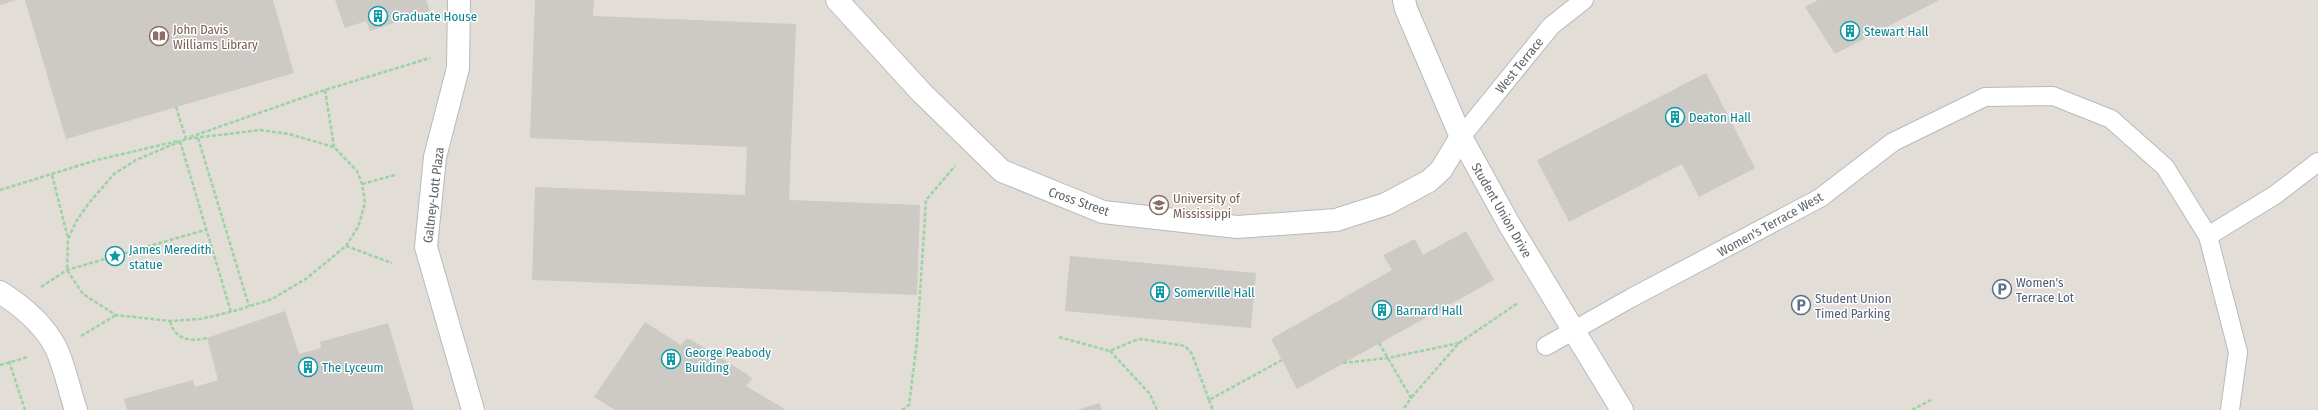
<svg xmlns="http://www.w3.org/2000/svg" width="2318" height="410" font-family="'Fira Sans Condensed',sans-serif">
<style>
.education{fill:#e2ddd6}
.building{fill:#cdc9c4}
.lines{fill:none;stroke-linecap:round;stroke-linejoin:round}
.service-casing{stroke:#b7babf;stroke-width:20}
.pedestrian-casing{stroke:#b7babf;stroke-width:24}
.minor-casing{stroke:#b7babf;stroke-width:24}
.path{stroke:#9dd2a5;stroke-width:2.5;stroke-dasharray:4 2;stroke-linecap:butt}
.service{stroke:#fff;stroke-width:18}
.pedestrian{stroke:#fff;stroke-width:22}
.minor{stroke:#fff;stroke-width:22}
.labels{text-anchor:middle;stroke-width:3;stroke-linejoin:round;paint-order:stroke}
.culture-label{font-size:13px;fill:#0d838f;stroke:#fff;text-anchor:start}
.education-label{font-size:13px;fill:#785e54;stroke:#fff;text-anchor:start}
.street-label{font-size:13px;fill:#5e6469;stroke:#fff}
.service-label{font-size:13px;fill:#4e5e75;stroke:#fff;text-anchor:start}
</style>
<rect width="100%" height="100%" fill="#f2eee7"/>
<rect class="education" x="0" y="0" width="2318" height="410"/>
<g class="building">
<polygon points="0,0 17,0 0,5"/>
<polygon points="25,0 273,0 294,73 66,139"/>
<polygon points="335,0 426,0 430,11 370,31 366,21 345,28"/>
<polygon points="535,0 594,0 593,16 796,24 789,200 920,205 917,295 532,280 535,187 745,195 747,147 530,138"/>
<polygon points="1818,0 1939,0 1835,54 1805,7"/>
<polygon points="1706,73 1755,168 1699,197 1682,164 1569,222 1537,160"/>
<polygon points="1466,231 1494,280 1297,389 1271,339 1392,270 1383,255 1415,239 1423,255"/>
<polygon points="1070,256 1256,273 1251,328 1065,311"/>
<polygon points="285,311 299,354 321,348 320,342 388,323 414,410 127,410 124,399 193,380 195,387 218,380 207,338"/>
<polygon points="645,322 681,345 686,339 690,339 747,374 752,379 746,386 786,410 615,410 594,397"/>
<polygon points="1099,403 1102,410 1077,410"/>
</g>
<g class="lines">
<defs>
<g id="service">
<polyline points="1461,137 1551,26 1584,0"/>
<polyline points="2208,236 2275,195 2318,162"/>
<polyline points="1546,346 1631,298 1820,198 1893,142 1985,97 2053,96 2111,119 2165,167 2208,236 2238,352 2230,410"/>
</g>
<polyline id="pedestrian" points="459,0 458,68 435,157 426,247 473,410"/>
<g id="minor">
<polyline points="837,0 921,92 1002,171 1103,212 1237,227 1336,220 1386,204 1429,181 1441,170 1461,137"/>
<polyline points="1404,0 1406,9 1461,137 1509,224 1622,410"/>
<path d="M 0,292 C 22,306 44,324 56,348 C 65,367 69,390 76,410"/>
</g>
</defs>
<use href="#service" class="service-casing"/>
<use href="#pedestrian" class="pedestrian-casing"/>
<use href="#minor" class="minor-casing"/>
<g class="path">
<polyline points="325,90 334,147"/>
<polyline points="176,107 186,139"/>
<polygon points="260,130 289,134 334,147 357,171 362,184 365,203 358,227 346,246 307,278 272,299 238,310 201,319 170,321 116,315 83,294 67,270 68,239 77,220 89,203 114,174 136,160 186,139"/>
<polyline points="190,137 325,90 430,58"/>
<polyline points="198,138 249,306"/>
<polyline points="180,141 231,312"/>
<polyline points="52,175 68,238"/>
<polyline points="362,184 395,175"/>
<polyline points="0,190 97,160 178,141"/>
<polyline points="346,246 392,263"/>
<polyline points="41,287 67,270 205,230"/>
<path d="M 170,321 C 175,340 190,342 207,338"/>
<polyline points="81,336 116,315"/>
<polyline points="1059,337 1110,351 1133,341 1141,339 1185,346 1192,354 1209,400 1282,360"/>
<polyline points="1379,343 1411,398 1403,410"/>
<polyline points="1459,343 1518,303"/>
<polyline points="1110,351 1150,394 1157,410"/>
<polyline points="9,361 25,410"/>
<polyline points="1343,363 1388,358 1459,343 1411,398"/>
<polyline points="0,365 28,357"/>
<polyline points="1209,400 1213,410"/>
<polyline points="902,410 909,405 917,341 926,200 955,166"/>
<polyline points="1912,410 1931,400"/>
</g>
<use href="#service" class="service"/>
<use href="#pedestrian" class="pedestrian"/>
<use href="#minor" class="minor"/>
</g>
<defs>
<symbol id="building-ring" viewBox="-11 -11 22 22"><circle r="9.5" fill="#fff" stroke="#0f9aa8" stroke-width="1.5"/><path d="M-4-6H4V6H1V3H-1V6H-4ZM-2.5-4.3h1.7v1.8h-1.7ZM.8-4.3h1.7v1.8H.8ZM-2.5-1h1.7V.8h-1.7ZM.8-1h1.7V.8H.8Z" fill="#0f9aa8"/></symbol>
<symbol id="library-ring" viewBox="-11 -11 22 22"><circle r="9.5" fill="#fff" stroke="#8d6e63" stroke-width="1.5"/><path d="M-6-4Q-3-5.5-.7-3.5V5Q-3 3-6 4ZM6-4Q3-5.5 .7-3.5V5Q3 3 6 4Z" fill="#8d6e63"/></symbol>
<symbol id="university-ring" viewBox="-11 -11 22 22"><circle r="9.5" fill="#fff" stroke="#8d6e63" stroke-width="1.5"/><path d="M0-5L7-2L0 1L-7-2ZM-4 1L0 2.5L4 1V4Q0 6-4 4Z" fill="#8d6e63"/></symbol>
<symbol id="sight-ring" viewBox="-11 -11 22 22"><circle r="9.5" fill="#fff" stroke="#0f9aa8" stroke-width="1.5"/><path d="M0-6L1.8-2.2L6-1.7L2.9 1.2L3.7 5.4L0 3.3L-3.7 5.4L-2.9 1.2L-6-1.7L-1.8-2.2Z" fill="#0f9aa8"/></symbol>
<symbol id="parking-ring" viewBox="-11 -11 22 22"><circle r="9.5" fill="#fff" stroke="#5c6f8a" stroke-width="1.5"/><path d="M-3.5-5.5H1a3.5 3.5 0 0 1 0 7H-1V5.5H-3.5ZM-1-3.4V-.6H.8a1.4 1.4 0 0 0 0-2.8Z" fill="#5c6f8a"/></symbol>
</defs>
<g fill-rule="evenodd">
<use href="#building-ring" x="367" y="5" width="22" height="22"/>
<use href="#building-ring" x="1839" y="20" width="22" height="22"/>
<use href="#library-ring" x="148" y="25" width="22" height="22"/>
<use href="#building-ring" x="1664" y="106" width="22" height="22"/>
<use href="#university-ring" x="1148" y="194" width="22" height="22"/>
<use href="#sight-ring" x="104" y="245" width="22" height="22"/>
<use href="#parking-ring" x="1991" y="278" width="22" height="22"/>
<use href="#building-ring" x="1149" y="281" width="22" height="22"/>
<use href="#parking-ring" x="1790" y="294" width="22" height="22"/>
<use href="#building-ring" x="1371" y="299" width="22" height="22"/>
<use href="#building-ring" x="660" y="348" width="22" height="22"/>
<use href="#building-ring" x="297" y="356" width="22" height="22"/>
</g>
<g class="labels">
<g class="culture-label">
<text x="392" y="21">Graduate House</text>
<text x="1864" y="36">Stewart Hall</text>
<text x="1689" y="122">Deaton Hall</text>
<text x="129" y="254">James Meredith<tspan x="129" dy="15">statue</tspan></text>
<text x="1174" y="297">Somerville Hall</text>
<text x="1396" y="315">Barnard Hall</text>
<text x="685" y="357">George Peabody<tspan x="685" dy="15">Building</tspan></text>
<text x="322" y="372">The Lyceum</text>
</g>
<g class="education-label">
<text x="173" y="34">John Davis<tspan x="173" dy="15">Williams Library</tspan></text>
<text x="1173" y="203">University of<tspan x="1173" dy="15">Mississippi</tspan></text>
</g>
<g class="street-label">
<text transform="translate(1519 65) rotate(-51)" y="5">West Terrace</text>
<text transform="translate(433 195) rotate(-83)" y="5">Galtney-Lott Plaza</text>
<text transform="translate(1079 201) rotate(19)" y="5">Cross Street</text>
<text transform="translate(1502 210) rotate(60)" y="5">Student Union Drive</text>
<text transform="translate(1770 224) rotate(-29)" y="5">Women's Terrace West</text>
</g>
<g class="service-label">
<text x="2016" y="287">Women's<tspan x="2016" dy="15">Terrace Lot</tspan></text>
<text x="1815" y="303">Student Union<tspan x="1815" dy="15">Timed Parking</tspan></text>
</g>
</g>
</svg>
